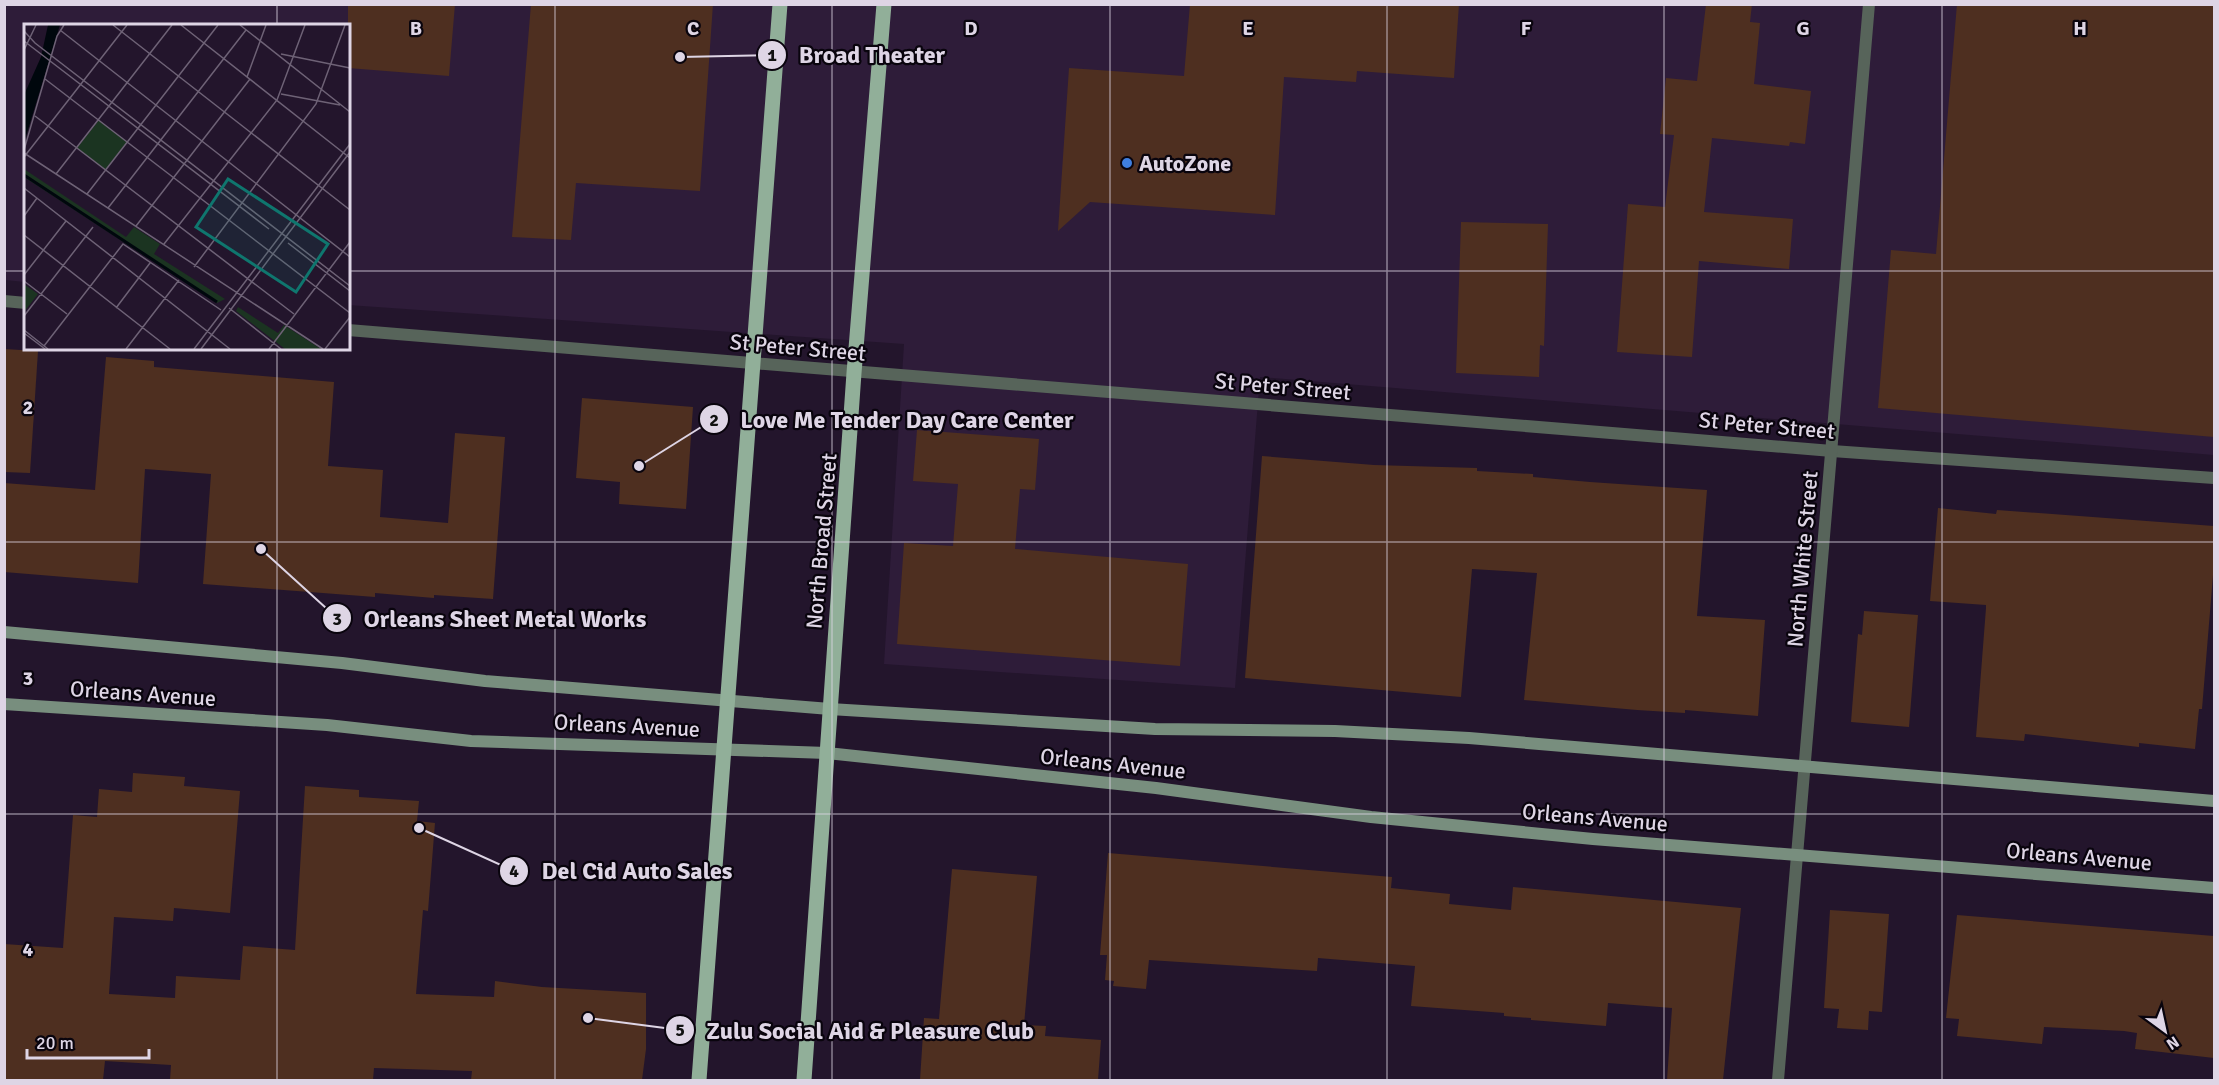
<svg xmlns="http://www.w3.org/2000/svg" width="2219" height="1085" font-family="Signika,sans-serif">
<style>
.built{fill:#2e1c39}
.building{fill:#4e2f20}
.lines{fill:none;stroke-linecap:round;stroke-linejoin:round}
.street{stroke:#57645a;stroke-width:12}
.secondary{stroke:#788e7e;stroke-width:12}
.primary{stroke:#91af99;stroke-width:15}
.grid{fill:none;stroke:#ded5e5;stroke-width:1.5;stroke-opacity:0.55}
.shop-dot{fill:#3f7fe0;stroke:#09040d;stroke-width:2}
.labels{text-anchor:middle;stroke-width:4.5;stroke-linejoin:round;paint-order:stroke}
.poi-label{font-size:22px;font-weight:bold;fill:#ded5e5;stroke:#09040d;text-anchor:start}
.street-label{font-size:22px;fill:#ded5e5;stroke:#09040d}
.inset-river{fill:none;stroke:#00070d;stroke-width:3}
.inset-road{fill:none;stroke:#6e6276;stroke-width:1.5}
.view{fill:#0f766e;fill-opacity:0.15;stroke:#0f766e;stroke-width:3}
.inset-edge{fill:none;stroke:#ded5e5;stroke-width:3}
.grid-label{font-size:20px;text-anchor:middle;font-weight:bold;fill:#ded5e5;stroke:#09040d;stroke-width:4.5;stroke-linejoin:round;paint-order:stroke}
.leader{fill:none;stroke:#ded5e5;stroke-width:2}
.callout-dot{fill:#ded5e5;stroke:#09040d;stroke-width:2}
.mark-label{font-size:18px;text-anchor:middle;font-weight:bold;fill:#111}
.callout-label{font-size:24px;text-anchor:middle;font-weight:bold;fill:#ded5e5;stroke:#09040d;stroke-width:4.5;stroke-linejoin:round;paint-order:stroke}
</style>
<rect width="100%" height="100%" fill="#23152c"/>
<polygon class="built" points="4,5 2214,5 2214,455 1260,377 1235,688 884,664 904,344 348,305 348,26 26,26 25,282 5,280"/>
<g class="building">
<polygon points="348,4 455,4 449,76 348,68"/>
<polygon points="531,4 713,4 700,191 576,183 571,240 512,237"/>
<polygon points="1190,4 1459,4 1454,78 1357,71 1356,82 1284,77 1275,215 1090,202 1058,231 1069,68 1184,76"/>
<polygon points="1706,4 1752,4 1750,22 1760,23 1754,84 1811,91 1805,144 1790,142 1789,146 1712,138 1704,212 1793,219 1789,269 1699,261 1692,357 1617,352 1628,204 1665,207 1674,135 1660,134 1666,78 1697,81"/>
<polygon points="1957,4 2214,4 2214,437 1878,408 1891,250 1936,254"/>
<polygon points="1461,222 1548,224 1544,346 1540,345 1539,377 1456,373"/>
<polygon points="4,349 38,351 30,473 4,472"/>
<polygon points="106,357 154,361 154,367 334,382 328,466 383,470 380,517 448,523 455,433 505,437 493,599 434,595 434,598 375,593 375,597 203,584 211,474 145,469 138,583 4,572 4,483 95,490"/>
<polygon points="582,398 693,407 686,509 619,504 620,482 576,478"/>
<polygon points="917,430 1039,439 1035,490 1020,489 1015,549 1188,564 1180,666 897,644 904,543 953,546 958,484 913,481"/>
<polygon points="1262,456 1374,465 1477,468 1477,471 1533,474 1533,477 1590,482 1707,490 1697,616 1765,620 1758,716 1685,710 1685,713 1637,710 1524,700 1537,573 1472,569 1461,697 1245,678"/>
<polygon points="1938,508 1996,514 1997,510 2214,526 2214,563 2202,709 2199,709 2195,749 2139,743 2139,747 2025,734 2024,741 1976,737 1986,608 1986,605 1930,601"/>
<polygon points="1864,611 1918,615 1909,727 1851,722 1858,634 1862,635"/>
<polygon points="133,773 185,777 184,786 240,791 230,913 174,908 173,921 114,917 109,994 175,998 176,976 240,980 243,946 295,950 305,786 359,790 359,797 419,801 417,821 435,823 428,911 423,910 416,994 494,997 495,981 542,987 646,993 646,1049 642,1080 471,1080 472,1071 374,1068 373,1080 170,1080 171,1065 105,1061 103,1080 4,1080 4,944 63,948 73,815 97,817 99,789 132,792"/>
<polygon points="1108,853 1392,877 1391,888 1450,894 1449,904 1511,910 1513,887 1741,908 1723,1080 1667,1080 1672,1008 1608,1003 1606,1026 1531,1020 1531,1018 1504,1016 1504,1013 1411,1006 1415,966 1318,958 1317,971 1149,960 1146,989 1113,986 1114,981 1105,980 1107,955 1100,955"/>
<polygon points="952,869 1037,876 1024,1025 1046,1026 1045,1036 1101,1040 1098,1080 920,1080 924,1018 939,1019"/>
<polygon points="1830,910 1889,914 1882,1012 1869,1011 1868,1030 1837,1028 1839,1009 1824,1008"/>
<polygon points="1957,915 2214,936 2214,1058 2135,1049 2137,1033 2124,1031 2044,1027 2042,1044 1957,1036 1959,1019 1946,1018"/>
</g>
<g class="lines">
<g class="street">
<polyline points="4,301 26,303"/>
<polyline points="348,330 1832,451 2214,478"/>
<polyline points="1778,1080 1869,4"/>
</g>
<g class="secondary">
<polyline points="4,632 342,663 485,681 830,709 1155,729 1335,731 1469,738 2214,801"/>
<polyline points="4,704 327,725 471,741 827,753 1156,788 1371,817 1593,839 2214,888"/>
</g>
<g class="primary">
<polyline points="699,1080 780,4"/>
<polyline points="804,1080 854,373 884,4"/>
</g>
</g>
<path class="grid" d="M 277,4 L 277,26M 555,4 L 555,1080M 832,4 L 832,1080M 1110,4 L 1110,1080M 1387,4 L 1387,1080M 1664,4 L 1664,1080M 1942,4 L 1942,1080M 4,271 L 26,271M 348,271 L 2214,271M 277,348 L 277,1080M 4,542 L 2214,542M 4,814 L 2214,814"/>
<circle class="shop-dot" cx="1127" cy="163" r="6"/>
<g class="labels">
<g class="poi-label">
<text x="1139" y="171">AutoZone</text>
</g>
<g class="street-label">
<text transform="translate(798 347) rotate(5)" y="8">St Peter Street</text>
<text transform="translate(1283 386) rotate(5)" y="8">St Peter Street</text>
<text transform="translate(1767 425) rotate(5)" y="8">St Peter Street</text>
<text transform="translate(821 541) rotate(-85)" y="8">North Broad Street</text>
<text transform="translate(1802 559) rotate(-85)" y="8">North White Street</text>
<text transform="translate(143 693) rotate(4)" y="8">Orleans Avenue</text>
<text transform="translate(627 725) rotate(3)" y="8">Orleans Avenue</text>
<text transform="translate(1113 763) rotate(6)" y="8">Orleans Avenue</text>
<text transform="translate(1595 817) rotate(5)" y="8">Orleans Avenue</text>
<text transform="translate(2079 856) rotate(5)" y="8">Orleans Avenue</text>
</g>
</g>
<g transform="translate(24 24)">
<rect width="326" height="326" fill="#23152c"/>
<path d="M 75,96 L 103,118 L 81,146 L 53,124 ZM 0,145 L 102,213 L 110,203 L 136,220 L 130,230 L 201,275 L 193,279 L 0,153 ZM 0,260 L 14,270 L 0,288 ZM 214,283 L 254,309 L 260,301 L 297,325 L 261,325 L 212,287 Z" fill="#1b3421"/>
<path d="M 24,1 L 36,1 L 0,119 L 0,71 L 17,33 Z" fill="#00070d"/>
<path class="inset-river" d="M 0,151 L 193,278"/>
<path class="inset-road" d="M 89,1 L 326,186M 157,1 L 326,134M 216,1 L 326,88M 36,6 L 326,233M 0,7 L 11,19 L 326,262M 0,17 L 245,205M 0,26 L 12,1M 257,30 L 326,44M 223,53 L 242,1M 21,55 L 326,289M 257,70 L 316,81M 11,92 L 270,290M 0,126 L 33,12 L 40,1M 0,129 L 299,325M 0,133 L 103,1M 32,150 L 148,1M 0,164 L 206,325M 63,170 L 194,1M 84,184 L 222,6M 0,192 L 13,174M 112,202 L 226,55M 0,211 L 146,325M 264,219 L 326,267M 140,220 L 253,76 L 281,1M 170,243 L 292,80 L 321,1M 0,251 L 42,197M 0,257 L 43,290M 92,284 L 126,239M 205,284 L 257,325M 0,292 L 69,203M 0,306 L 24,325M 0,309 L 21,325M 20,322 L 99,220 L 197,286M 102,325 L 155,256M 170,325 L 326,120M 177,325 L 326,128M 245,325 L 326,218M 301,325 L 326,293"/>
<path class="view" d="M 204,155 L 304,220 L 272,268 L 172,203 Z"/>
<rect width="326" height="326" class="inset-edge"/>
</g>
<g class="grid-label">
<text x="416" y="35">B</text>
<text x="693" y="35">C</text>
<text x="971" y="35">D</text>
<text x="1248" y="35">E</text>
<text x="1526" y="35">F</text>
<text x="1803" y="35">G</text>
<text x="2080" y="35">H</text>
<text x="28" y="414">2</text>
<text x="28" y="685">3</text>
<text x="28" y="956">4</text>
</g>
<path class="leader" d="M680 57L772 55M639 466L714 419M261 549L337 618M419 828L514 871M588 1018L680 1030"/>
<g class="callout-dot">
<circle cx="680" cy="57" r="6"/>
<circle cx="639" cy="466" r="6"/>
<circle cx="261" cy="549" r="6"/>
<circle cx="419" cy="828" r="6"/>
<circle cx="588" cy="1018" r="6"/>
<circle cx="772" cy="55" r="15"/>
<circle cx="714" cy="419" r="15"/>
<circle cx="337" cy="618" r="15"/>
<circle cx="514" cy="871" r="15"/>
<circle cx="680" cy="1030" r="15"/>
</g>
<g class="mark-label">
<text x="772" y="61">1</text>
<text x="714" y="426">2</text>
<text x="337" y="625">3</text>
<text x="514" y="877">4</text>
<text x="680" y="1036">5</text>
</g>
<g class="callout-label">
<text x="872" y="63">Broad Theater</text>
<text x="907" y="428">Love Me Tender Day Care Center</text>
<text x="505" y="627">Orleans Sheet Metal Works</text>
<text x="637" y="879">Del Cid Auto Sales</text>
<text x="870" y="1039">Zulu Social Aid &amp; Pleasure Club</text>
</g>
<rect width="2219" height="1085" fill="none" stroke="#ded5e5" stroke-width="12"/>
<g transform="translate(2165 1031) rotate(147)" stroke="#09040d" stroke-width="4.5" paint-order="stroke">
<path d="M0-4.5L10 22L0 15L-10 22Z" fill="#ded5e5"/>
<text y="-9" font-size="16" font-weight="bold" text-anchor="middle" fill="#ded5e5">N</text>
</g>
<path d="M27 1049v9h122v-9" fill="none" stroke="#ded5e5" stroke-width="3"/>
<text x="36" y="1049" font-size="18" fill="#ded5e5" stroke="#09040d" stroke-width="4.5" paint-order="stroke">20 m</text>
</svg>
